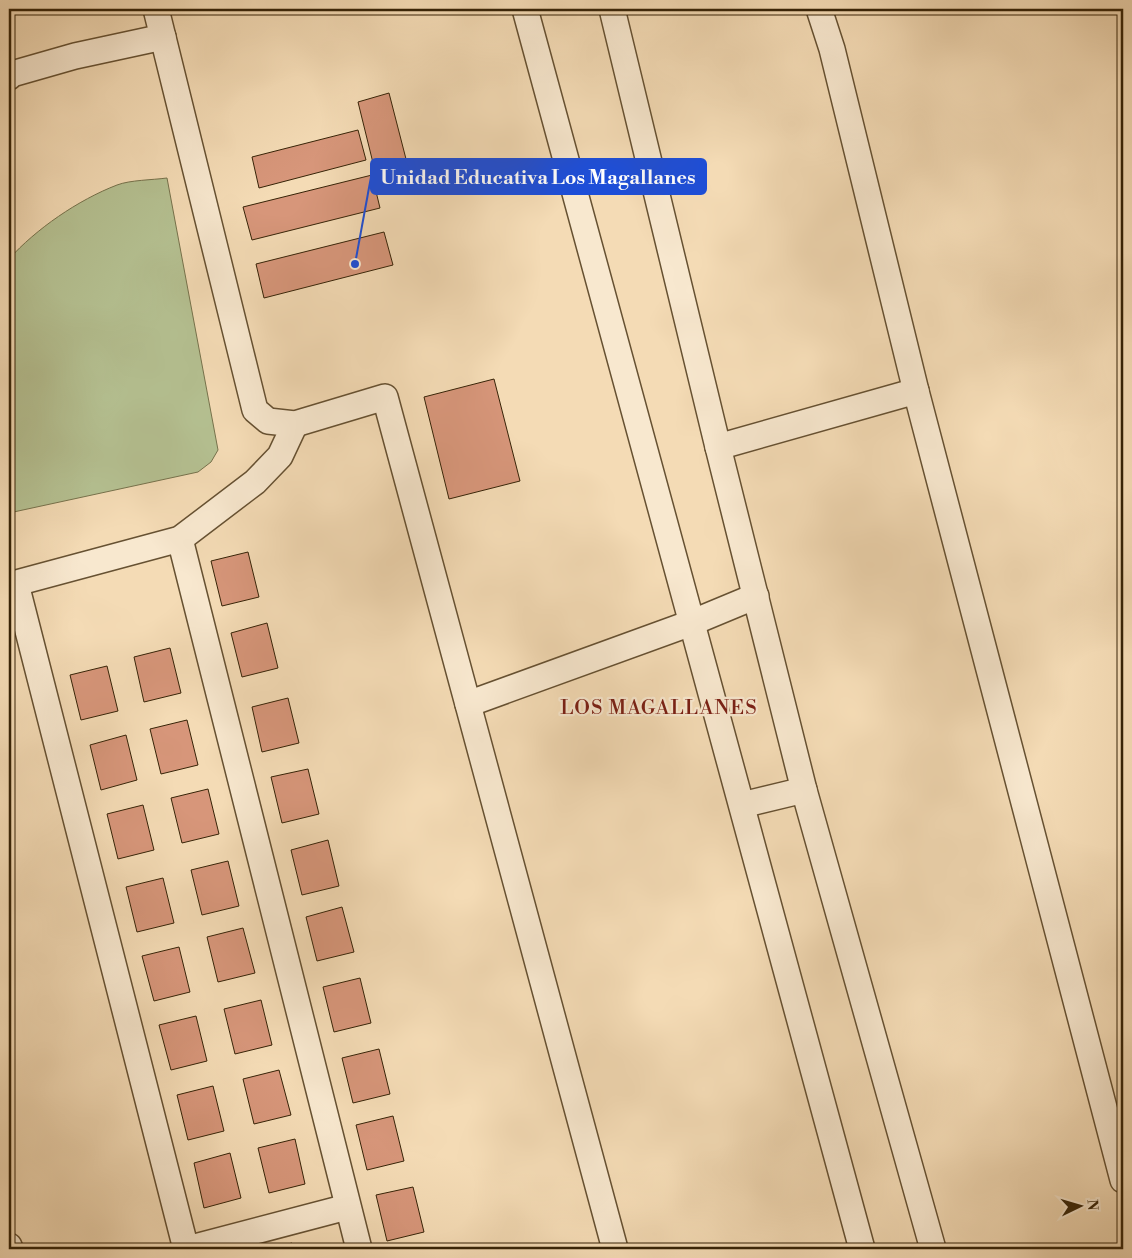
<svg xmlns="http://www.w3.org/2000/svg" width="1132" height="1258" font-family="'Libre Bodoni',serif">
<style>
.green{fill:#b5c192;stroke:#76724c}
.building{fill:#d7967a;stroke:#362307}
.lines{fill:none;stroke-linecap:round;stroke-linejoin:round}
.street-casing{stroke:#665132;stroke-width:28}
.street{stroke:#f8e8cf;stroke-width:25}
.labels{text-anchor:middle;stroke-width:4.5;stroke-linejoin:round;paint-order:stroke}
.neighbourhood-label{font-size:20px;letter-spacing:1px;fill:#7a1f14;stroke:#f8e8cf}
.leader{fill:none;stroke:#1d4ed8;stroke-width:2}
.callout-dot{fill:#1d4ed8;stroke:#f8e8cf;stroke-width:2}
.callout{fill:#1d4ed8;stroke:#1d4ed8;stroke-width:2}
.callout-label{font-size:20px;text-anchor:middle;font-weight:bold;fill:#fff}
</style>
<rect width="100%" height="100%" fill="#f4dbb5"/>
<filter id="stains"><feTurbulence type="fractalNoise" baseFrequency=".004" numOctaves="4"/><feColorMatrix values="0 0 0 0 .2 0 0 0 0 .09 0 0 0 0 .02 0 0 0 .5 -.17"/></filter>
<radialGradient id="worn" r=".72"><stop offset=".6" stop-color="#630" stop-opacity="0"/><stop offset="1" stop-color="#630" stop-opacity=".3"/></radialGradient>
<path class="green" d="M 167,178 L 218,450 L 211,462 L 198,472 L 9,513 L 9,259 C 36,229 78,200 117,185 C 130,180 152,180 167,178 Z"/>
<g class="building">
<polygon points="389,93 406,159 374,167 358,102"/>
<polygon points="358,130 366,160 259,188 252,157"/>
<polygon points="372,175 380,208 252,240 243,207"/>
<polygon points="384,232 393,265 264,298 256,264"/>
<polygon points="494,379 520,481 449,499 424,397"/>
<polygon points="248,552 259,597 222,606 211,561"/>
<polygon points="267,623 278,668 242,677 231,633"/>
<polygon points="170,648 181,693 144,702 134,657"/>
<polygon points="107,666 118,711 81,720 70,675"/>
<polygon points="288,698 299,743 262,752 252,707"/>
<polygon points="187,720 198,765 161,774 150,729"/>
<polygon points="126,735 137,780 101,790 90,745"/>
<polygon points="308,769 319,814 282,823 271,777"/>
<polygon points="208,789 219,834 182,843 171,798"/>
<polygon points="143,805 154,850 118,859 107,814"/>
<polygon points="328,840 339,886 302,895 291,850"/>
<polygon points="228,861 239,906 202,915 191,870"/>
<polygon points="163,878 174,923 137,932 126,887"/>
<polygon points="342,907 354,952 317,961 306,917"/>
<polygon points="243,928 255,973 218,982 207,937"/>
<polygon points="179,947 190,992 154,1001 142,956"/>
<polygon points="360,978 371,1023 334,1032 323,987"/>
<polygon points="261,1000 272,1045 235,1054 224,1009"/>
<polygon points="196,1016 207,1061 171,1070 159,1025"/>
<polygon points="379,1049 390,1094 353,1103 342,1058"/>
<polygon points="279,1070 291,1115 254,1124 243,1079"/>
<polygon points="213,1086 224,1131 188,1140 177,1095"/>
<polygon points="393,1116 404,1161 367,1170 356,1125"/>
<polygon points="295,1139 305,1184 269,1193 258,1148"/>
<polygon points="230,1153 241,1198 204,1208 194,1163"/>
<polygon points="413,1187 424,1232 387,1241 376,1195"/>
<polygon points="292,1243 294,1249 266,1249"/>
</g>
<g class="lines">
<defs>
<g id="street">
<polyline points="156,9 255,410 268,421 295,424 385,397 615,1249"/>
<polyline points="525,9 862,1249"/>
<polyline points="612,9 718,447 804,790 933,1249"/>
<polyline points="819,9 832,49 916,391 1123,1180"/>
<polyline points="9,77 12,74 75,56 163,37"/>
<polyline points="718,447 916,391"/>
<polyline points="180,539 359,1249"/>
<polyline points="16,584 186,1249"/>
<polyline points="9,585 180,539 255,482 280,456 295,424"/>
<polyline points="468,704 691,623 756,596"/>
<polyline points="742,805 804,790"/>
<polyline points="9,1246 10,1249"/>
<polyline points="187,1249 347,1207"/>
</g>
</defs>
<use href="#street" class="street-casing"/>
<use href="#street" class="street"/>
</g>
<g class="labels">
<g class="neighbourhood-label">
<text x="659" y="714">LOS MAGALLANES</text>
</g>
</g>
<path class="leader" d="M355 264L371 177"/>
<circle class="callout-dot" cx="355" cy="264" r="5"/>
<rect class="callout" x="371" y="159" width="335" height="35" rx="5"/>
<g class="callout-label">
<text x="538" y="184">Unidad Educativa Los Magallanes</text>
</g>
<rect width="1132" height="1258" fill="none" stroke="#f4dbb5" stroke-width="30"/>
<rect x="10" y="10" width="1112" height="1238" fill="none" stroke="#362307" stroke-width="2.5"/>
<rect x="15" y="15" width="1102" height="1228" fill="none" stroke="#362307"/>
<g transform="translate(1080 1206) rotate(85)" stroke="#f8e8cf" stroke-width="4" paint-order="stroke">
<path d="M0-4L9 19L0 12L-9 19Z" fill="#362307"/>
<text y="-8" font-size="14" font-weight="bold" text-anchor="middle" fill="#362307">N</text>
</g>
<rect width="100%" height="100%" filter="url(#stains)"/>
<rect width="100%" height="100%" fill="url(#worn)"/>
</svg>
